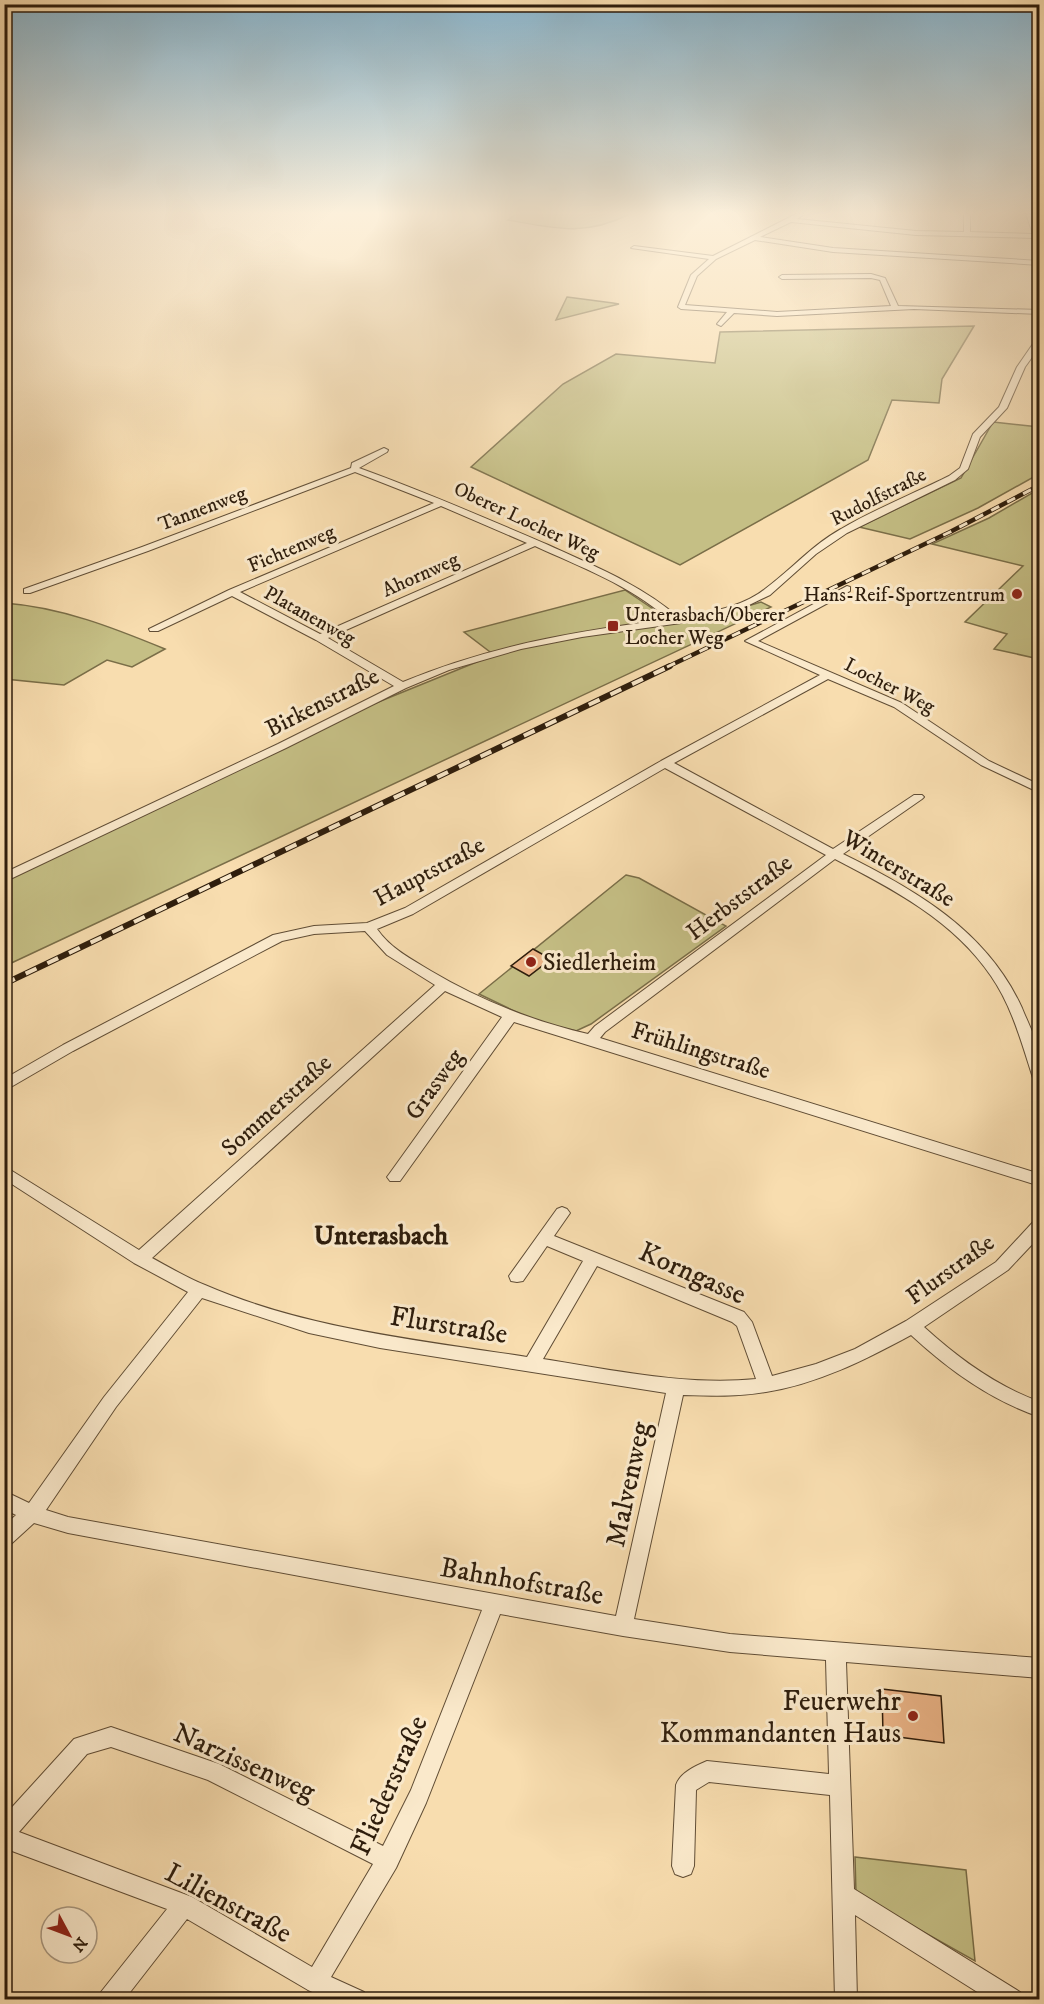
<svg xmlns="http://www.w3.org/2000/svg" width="1044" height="2004" font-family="'IM FELL DW Pica',serif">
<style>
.green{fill:#c5bf85;stroke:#7a6e48;stroke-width:1.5}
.building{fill:#ecb588;stroke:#2e1d0c;stroke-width:1.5}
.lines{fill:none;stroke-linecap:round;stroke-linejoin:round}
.minor-casing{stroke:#604d35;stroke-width:2}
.minor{fill:#fae9cb;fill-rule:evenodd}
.rail-far1-casing{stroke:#2e1d0c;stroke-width:4.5}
.rail-casing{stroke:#2e1d0c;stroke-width:6}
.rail-far1{stroke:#fae9cb;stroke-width:3;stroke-dasharray:9;stroke-linecap:butt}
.rail{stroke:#fae9cb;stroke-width:4;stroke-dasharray:12;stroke-linecap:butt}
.poi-dot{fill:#8f2418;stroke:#fae9cb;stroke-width:2}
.labels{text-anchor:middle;stroke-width:6;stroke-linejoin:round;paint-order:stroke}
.far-street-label{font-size:20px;fill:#2e1d0c;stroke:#fae9cb}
.far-poi-label{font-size:20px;fill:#2e1d0c;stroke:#fae9cb;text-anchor:end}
.street-label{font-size:24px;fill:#2e1d0c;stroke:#fae9cb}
.poi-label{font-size:24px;fill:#2e1d0c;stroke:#fae9cb;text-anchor:start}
.quarter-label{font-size:27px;font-weight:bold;fill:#2e1d0c;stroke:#fae9cb}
.near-street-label{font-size:28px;fill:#2e1d0c;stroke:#fae9cb}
.near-poi-label{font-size:28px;fill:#2e1d0c;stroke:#fae9cb;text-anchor:end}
</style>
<rect width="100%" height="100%" fill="#f8ddaf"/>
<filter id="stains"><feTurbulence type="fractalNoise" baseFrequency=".00333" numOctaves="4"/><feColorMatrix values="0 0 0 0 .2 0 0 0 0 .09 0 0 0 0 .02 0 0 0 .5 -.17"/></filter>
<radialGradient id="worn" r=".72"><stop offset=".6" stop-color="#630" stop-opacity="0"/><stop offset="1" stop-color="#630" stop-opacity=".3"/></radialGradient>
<g class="green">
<path d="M 516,214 L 629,214 C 586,237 552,228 508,220 Z"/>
<polygon points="567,297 613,303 619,304 556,320"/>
<polygon points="974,326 942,379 939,403 892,400 868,460 680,565 471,467 563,384 616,354 715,363 720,332"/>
<polygon points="993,422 1039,427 1039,474 978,508 910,539 859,527 961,478"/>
<polygon points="1039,489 1039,659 994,649 1007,634 965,622 1023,566 932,544 989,518"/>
<polygon points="625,590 674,623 698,621 761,602 771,607 5,966 5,878 366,707 494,655 464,632"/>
<path d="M 4,603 C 61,607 114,628 165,649 L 132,667 L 107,660 L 64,685 L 5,679 Z"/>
<polygon points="626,875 639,878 726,926 591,1024 576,1031 535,1021 479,994"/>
<polygon points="855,1857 966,1870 975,1961 856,1894"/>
</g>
<g class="building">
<polygon points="533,949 551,959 529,976 511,966"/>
<polygon points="882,1689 941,1696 944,1743 883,1735"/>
</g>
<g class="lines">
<defs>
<g id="minor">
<polygon points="796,214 805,214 797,219 916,231 964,232 964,214 970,214 970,232 1033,234 1026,214 1032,214 1040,235 1039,245 1034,238 916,235 791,222 760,237 833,248 1040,261 1040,265 833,252 755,240 716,259 697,276 685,305 777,312 891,306 880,280 871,278 782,279 779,277 782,275 871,274 885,278 898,306 1040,310 1040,314 914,309 777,316 734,313 721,326 717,324 727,312 681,309 678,307 691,275 709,259 631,248 634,246 713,256"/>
<path d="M 1037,338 L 1040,338 L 1040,346 L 1025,367 L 1007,408 L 980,437 L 968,469 L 955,480 L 847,533 L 816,554 L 770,595 L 747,606 L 695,621 L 582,637 L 521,649 L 449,670 L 406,688 L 286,748 L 4,882 L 4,873 L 278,744 L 394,686 L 316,640 L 232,596 L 158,631 L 150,631 L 149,629 L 229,590 L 434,503 L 355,472 L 148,551 L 30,593 L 24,593 L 24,589 L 142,547 L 351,468 L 352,463 L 384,448 L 388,450 L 387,452 L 359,468 C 423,491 483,517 546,544 C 592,565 640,584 678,617 C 705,614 743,607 765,589 C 791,570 812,545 841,529 C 875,509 913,494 949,476 L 960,468 L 973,434 L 999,407 L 1017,367 ZM 441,506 L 527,543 L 320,634 L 240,592 ZM 535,546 C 580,567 630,585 668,619 C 573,632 492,645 403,682 L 328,638 Z"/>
<path d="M 847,586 L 850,587 L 850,591 L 758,641 L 902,703 L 989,761 L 1040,785 L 1040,793 L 981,765 L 894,707 L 828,679 L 674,763 L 833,849 L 914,795 L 922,795 L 924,797 L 922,799 L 843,854 C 916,890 987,931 1022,1008 C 1028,1023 1037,1040 1040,1055 C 1041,1064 1040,1074 1040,1083 L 1033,1078 C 1022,1044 1012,1006 991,976 C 954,921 893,889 835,859 L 605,1032 L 600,1038 L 1040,1174 L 1040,1186 L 514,1022 L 400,1181 L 390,1181 L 387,1177 L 390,1173 L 502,1017 L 445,991 L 152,1258 C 169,1267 187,1278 205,1285 C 306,1329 419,1340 527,1357 L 583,1261 L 547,1246 L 523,1281 L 517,1282 L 511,1281 L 509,1276 L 557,1209 L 562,1207 L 567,1209 L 570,1213 L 554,1236 L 744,1312 L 752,1322 L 772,1376 L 816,1364 L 855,1349 L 906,1321 L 996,1262 L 1034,1221 L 1040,1219 L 1040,1236 L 1008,1270 L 924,1327 C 958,1358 996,1386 1040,1402 L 1040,1417 C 990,1400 949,1370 911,1335 C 865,1360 817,1384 766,1392 C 738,1397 711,1396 683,1395 L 634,1619 L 730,1634 L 1040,1658 L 1040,1678 L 846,1662 L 854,1889 L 1020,1992 L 1023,2000 L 990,2000 L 855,1915 L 857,2000 L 835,2000 L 830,1795 L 709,1782 L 696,1790 L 694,1866 L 691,1874 L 683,1877 L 675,1874 L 672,1866 L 676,1785 C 680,1773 695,1766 707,1761 L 829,1774 L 826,1660 L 730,1652 L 623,1636 L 500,1614 L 426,1803 L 396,1868 L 331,1977 L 364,1992 L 367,2000 L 329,2000 L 308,1990 L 187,1919 L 124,2000 L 98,2000 L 101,1992 L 167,1909 L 4,1848 L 4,1816 L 74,1739 L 111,1727 L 219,1764 L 383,1846 L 411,1790 L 482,1610 L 68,1533 L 34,1523 L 11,1544 L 4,1546 L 4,1526 L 16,1515 L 4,1509 L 4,1491 L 29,1503 L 104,1397 L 188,1292 L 134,1263 L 4,1179 L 4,1166 L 139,1250 L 435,985 L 387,955 L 365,931 L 314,934 L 282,941 L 73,1051 L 4,1091 L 4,1079 L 63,1045 L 273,935 L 314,926 L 367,923 L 405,908 L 661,761 L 820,675 L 745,641 ZM 665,768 L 826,855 L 595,1026 L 588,1034 C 532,1021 480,1000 431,971 C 411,959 390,948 377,929 L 413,914 ZM 597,1266 L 732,1322 L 737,1326 L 756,1379 C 685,1386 614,1370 543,1359 ZM 202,1298 L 309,1333 L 380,1348 L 666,1393 L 616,1616 L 68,1517 L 46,1510 L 116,1407 ZM 111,1747 L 208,1780 L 373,1864 L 312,1967 L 192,1897 L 19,1832 L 87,1754 Z"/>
</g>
</defs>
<use href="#minor" class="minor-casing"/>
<use href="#minor" class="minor"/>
<defs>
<polyline id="rail-far1" points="667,667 950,532 1040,485"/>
<polyline id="rail" points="4,984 670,666"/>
</defs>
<use href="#rail-far1" class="rail-far1-casing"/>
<use href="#rail" class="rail-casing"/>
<use href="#rail-far1" class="rail-far1"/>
<use href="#rail" class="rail"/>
</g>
<linearGradient id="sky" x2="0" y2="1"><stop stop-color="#8ab7d0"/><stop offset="0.43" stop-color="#fcf0db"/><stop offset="1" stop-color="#fcf0db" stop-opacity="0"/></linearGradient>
<rect width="1044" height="495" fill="url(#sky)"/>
<g class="poi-dot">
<circle cx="1017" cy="594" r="6"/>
<rect x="607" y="620" width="12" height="12" rx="3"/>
<circle cx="531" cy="962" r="6"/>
<circle cx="913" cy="1716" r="6"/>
</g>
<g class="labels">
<g class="far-street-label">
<text transform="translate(878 496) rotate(-27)" y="7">Rudolfstraße</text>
<text transform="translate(202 508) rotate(-21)" y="7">Tannenweg</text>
<text transform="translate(527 520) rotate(25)" y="7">Oberer Locher Weg</text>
<text transform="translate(291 548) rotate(-23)" y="7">Fichtenweg</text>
<text transform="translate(420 574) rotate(-24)" y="7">Ahornweg</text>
<text transform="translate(310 615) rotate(29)" y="7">Platanenweg</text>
<text transform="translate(890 685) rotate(27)" y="7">Locher Weg</text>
</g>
<g class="far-poi-label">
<text x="1005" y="601">Hans-Reif-Sportzentrum</text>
<text x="625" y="621" text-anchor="start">Unterasbach/Oberer<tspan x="625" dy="23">Locher Weg</tspan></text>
</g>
<g class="street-label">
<text transform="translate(322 702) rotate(-27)" y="8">Birkenstraße</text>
<text transform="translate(899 868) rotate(31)" y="8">Winterstraße</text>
<text transform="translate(429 871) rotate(-28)" y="8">Hauptstraße</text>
<text transform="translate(739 897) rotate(-37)" y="8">Herbststraße</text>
<text transform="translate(701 1050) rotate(17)" y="8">Frühlingstraße</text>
<text transform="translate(434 1084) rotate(-54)" y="8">Grasweg</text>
<text transform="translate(276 1105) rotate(-42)" y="8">Sommerstraße</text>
<text transform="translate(950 1269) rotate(-36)" y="8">Flurstraße</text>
</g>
<g class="poi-label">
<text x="543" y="970">Siedlerheim</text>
</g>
<g class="quarter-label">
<text x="381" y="1244">Unterasbach</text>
</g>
<g class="near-street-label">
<text transform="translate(693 1272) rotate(24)" y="10">Korngasse</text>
<text transform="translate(449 1324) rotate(9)" y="10">Flurstraße</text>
<text transform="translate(627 1484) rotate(-78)" y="10">Malvenweg</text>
<text transform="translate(522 1580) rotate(10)" y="10">Bahnhofstraße</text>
<text transform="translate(245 1761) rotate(24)" y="10">Narzissenweg</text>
<text transform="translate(388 1785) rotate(-66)" y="10">Fliederstraße</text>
<text transform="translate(229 1902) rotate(28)" y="10">Lilienstraße</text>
</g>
<g class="near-poi-label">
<text x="901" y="1710">Feuerwehr<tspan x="901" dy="32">Kommandanten Haus</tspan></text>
</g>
</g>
<rect width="1044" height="2004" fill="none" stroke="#f8ddaf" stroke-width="24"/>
<rect x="6" y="6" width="1032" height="1992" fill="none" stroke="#2e1d0c" stroke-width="3"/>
<rect x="12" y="12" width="1020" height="1980" fill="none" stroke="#2e1d0c" stroke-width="1.5"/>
<g transform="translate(69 1935) rotate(131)"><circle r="28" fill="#fae9cb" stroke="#a8977f" stroke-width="1.5"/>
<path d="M0-4.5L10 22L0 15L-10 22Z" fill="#8f2418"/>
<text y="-9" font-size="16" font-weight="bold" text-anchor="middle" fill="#2e1d0c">N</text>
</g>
<rect width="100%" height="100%" filter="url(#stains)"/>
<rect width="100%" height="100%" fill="url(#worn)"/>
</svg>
